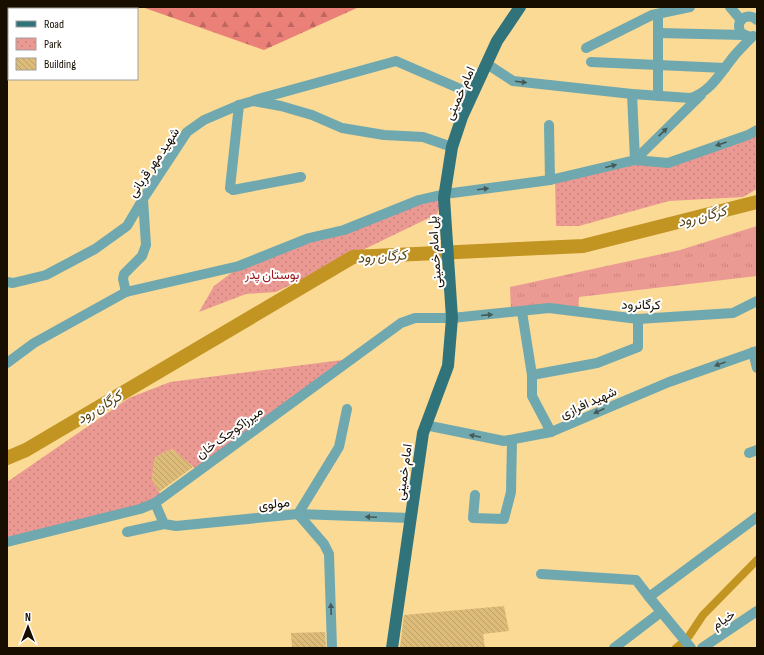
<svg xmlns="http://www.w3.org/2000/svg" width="764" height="655" font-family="'Sofia Sans Condensed',Vazirmatn,sans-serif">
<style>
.grass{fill:url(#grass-tufts)}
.forest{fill:url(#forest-firs)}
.park{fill:url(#park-dots)}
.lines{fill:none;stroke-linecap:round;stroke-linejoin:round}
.canal{stroke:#c29523;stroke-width:8}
.river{stroke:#c29523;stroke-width:14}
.building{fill:url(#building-back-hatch)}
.minor{stroke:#70a8af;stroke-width:10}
.major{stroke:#31737a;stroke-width:12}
.oneway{fill:#445b58}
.labels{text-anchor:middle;stroke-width:4;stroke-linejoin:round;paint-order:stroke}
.street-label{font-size:13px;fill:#170e00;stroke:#fff}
.park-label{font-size:13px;fill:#9a1b20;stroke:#fff}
.water-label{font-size:14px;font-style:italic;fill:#554317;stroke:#fff}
</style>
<defs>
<pattern id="grass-tufts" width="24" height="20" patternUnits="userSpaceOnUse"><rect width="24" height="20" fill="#eb9a93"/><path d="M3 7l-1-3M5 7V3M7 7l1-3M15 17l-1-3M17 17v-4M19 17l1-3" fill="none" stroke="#c9847d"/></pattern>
<pattern id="forest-firs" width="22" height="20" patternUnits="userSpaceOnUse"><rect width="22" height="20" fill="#eb8078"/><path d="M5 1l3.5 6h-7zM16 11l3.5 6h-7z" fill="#bd6760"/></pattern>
<pattern id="park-dots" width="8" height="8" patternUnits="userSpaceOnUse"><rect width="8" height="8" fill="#eb9a93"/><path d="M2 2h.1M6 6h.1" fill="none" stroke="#c9847d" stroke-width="1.8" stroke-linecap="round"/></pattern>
<pattern id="building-back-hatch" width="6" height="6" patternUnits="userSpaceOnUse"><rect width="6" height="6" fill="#dcbc78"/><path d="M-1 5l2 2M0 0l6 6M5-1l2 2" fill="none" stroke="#bca066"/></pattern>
</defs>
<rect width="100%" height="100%" fill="#fbda95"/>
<polygon class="grass" points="757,226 757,276 579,297 578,312 511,311 510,287 680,250"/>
<polygon class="forest" points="142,7 359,7 264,50"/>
<g class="park">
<polygon points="757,130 757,189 743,197 669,201 579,226 556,226 555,179 635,160 668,163"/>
<polygon points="445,194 437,214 276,292 246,294 199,312 214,286 239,267"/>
<polygon points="350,359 198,471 172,449 155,457 152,479 162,497 155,503 7,542 7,482 129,398 170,382"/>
</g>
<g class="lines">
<g class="canal">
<polyline points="689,636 703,615 757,560"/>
<polyline points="676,648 682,643"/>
</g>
<polyline class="river" points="7,458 26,450 353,257 583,246 757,202"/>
</g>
<g class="building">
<polygon points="172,449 193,467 159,492 152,479 155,457"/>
<polygon points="504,606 509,631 483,634 485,648 400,648 404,615"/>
<polygon points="325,632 326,648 292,648 291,633"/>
</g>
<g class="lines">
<g class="minor">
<polyline points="730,7 741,20"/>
<polyline points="658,14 658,96"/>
<polyline points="658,33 744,35"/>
<path d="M 748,36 L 741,33 C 734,21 747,11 757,20"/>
<polyline points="586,48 652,15 690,7"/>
<polyline points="591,62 725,68"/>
<path d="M 487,64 L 513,81 L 632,94 L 690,98 C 710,93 721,72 734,56 C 740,49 747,42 753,36"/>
<polyline points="632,94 635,160"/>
<polyline points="255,100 396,61 472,94"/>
<polyline points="239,105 230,188 233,190 301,177"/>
<polyline points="549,125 550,180"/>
<polyline points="635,160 701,95"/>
<polyline points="7,282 13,283 46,275 95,249 127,226 143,199 187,132 204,120 239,105 253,101 281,106 312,115 342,128 384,135 423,137 452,147"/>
<polyline points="126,292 123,279 124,274 142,256 146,245 143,199"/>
<polyline points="522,312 532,375 532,396 551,432"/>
<polyline points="753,352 757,368"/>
<polyline points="7,363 34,343 126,292 239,266 309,238 344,230 419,200 445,194 550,180 635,160 668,163 748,135 757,130"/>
<polyline points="532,375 597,363 638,347 638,319"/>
<polyline points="425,425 504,441 551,432 669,382 757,351"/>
<polyline points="749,453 757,450"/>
<polyline points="475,495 473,518 504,519 511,492 512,440"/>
<polyline points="155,503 164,524 176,526 298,514 410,518"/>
<polyline points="298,514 324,544 329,554 332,648"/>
<polyline points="298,514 339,447 347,409"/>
<polyline points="127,532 164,524"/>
<polyline points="7,542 140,509 155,503 401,323 415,318 452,318 549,308 638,319 733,313 757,301"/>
<polyline points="541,574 636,580 649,597 691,648"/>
<polyline points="649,597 757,517"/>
<polyline points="614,648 661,612"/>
<polyline points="702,648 757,611"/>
</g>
<polyline class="major" points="392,648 423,433 448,366 452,318 444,198 452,147 462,117 497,41 520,7"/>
</g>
<defs><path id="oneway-solid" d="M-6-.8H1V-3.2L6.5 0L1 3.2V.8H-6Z"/></defs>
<g class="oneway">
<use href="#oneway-solid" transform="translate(521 82) rotate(7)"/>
<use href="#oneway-solid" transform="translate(663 132) rotate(-44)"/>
<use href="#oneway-solid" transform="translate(721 144) rotate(161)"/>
<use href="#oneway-solid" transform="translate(611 166) rotate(-14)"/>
<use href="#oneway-solid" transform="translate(483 189) rotate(-7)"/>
<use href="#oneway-solid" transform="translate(487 315) rotate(-5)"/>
<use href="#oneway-solid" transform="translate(720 364) rotate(160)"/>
<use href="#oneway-solid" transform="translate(599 411) rotate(156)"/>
<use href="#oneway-solid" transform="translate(475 436) rotate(-169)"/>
<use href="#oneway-solid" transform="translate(371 517) rotate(-178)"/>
<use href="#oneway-solid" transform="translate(331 609) rotate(-92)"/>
</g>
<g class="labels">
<g class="street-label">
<text transform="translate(459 93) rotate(-66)" y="5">امام خمینی</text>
<text transform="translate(153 162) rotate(-56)" y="5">شهید مهر قربانی</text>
<text transform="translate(434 252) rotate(-94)" y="5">پل امام خمینی</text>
<text transform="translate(641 304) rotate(1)" y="5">کرگانرود</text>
<text transform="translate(588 402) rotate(-24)" y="5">شهید افرازی</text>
<text transform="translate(229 432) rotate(-36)" y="5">میرزاکوچک خان</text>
<text transform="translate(403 472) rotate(-82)" y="5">امام خمینی</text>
<text transform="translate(274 503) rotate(-6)" y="5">مولوی</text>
<text transform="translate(723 619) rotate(-34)" y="5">خیام</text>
</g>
<g class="park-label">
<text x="272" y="279">بوستان پدر</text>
</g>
<g class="water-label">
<text transform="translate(702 216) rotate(-14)" y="5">کرگان رود</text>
<text transform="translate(382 256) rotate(-4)" y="5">کرگان رود</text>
<text transform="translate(99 407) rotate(-31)" y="5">کرگان رود</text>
</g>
</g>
<rect width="764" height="655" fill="none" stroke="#170e00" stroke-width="16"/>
<rect x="8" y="8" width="130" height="72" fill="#ffffff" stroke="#a29f99"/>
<rect x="16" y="21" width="20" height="6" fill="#31737a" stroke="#a29f99"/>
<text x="44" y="28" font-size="12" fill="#170e00">Road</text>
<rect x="16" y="38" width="20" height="12" fill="url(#park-dots)" stroke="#a29f99"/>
<text x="44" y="48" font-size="12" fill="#170e00">Park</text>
<rect x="16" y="58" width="20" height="12" fill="url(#building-back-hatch)" stroke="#a29f99"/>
<text x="44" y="68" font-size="12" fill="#170e00">Building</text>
<g transform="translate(28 627)" stroke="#ffffff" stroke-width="3" paint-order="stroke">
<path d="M0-3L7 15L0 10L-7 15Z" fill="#170e00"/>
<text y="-6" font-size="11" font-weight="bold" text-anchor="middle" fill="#170e00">N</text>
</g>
</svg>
